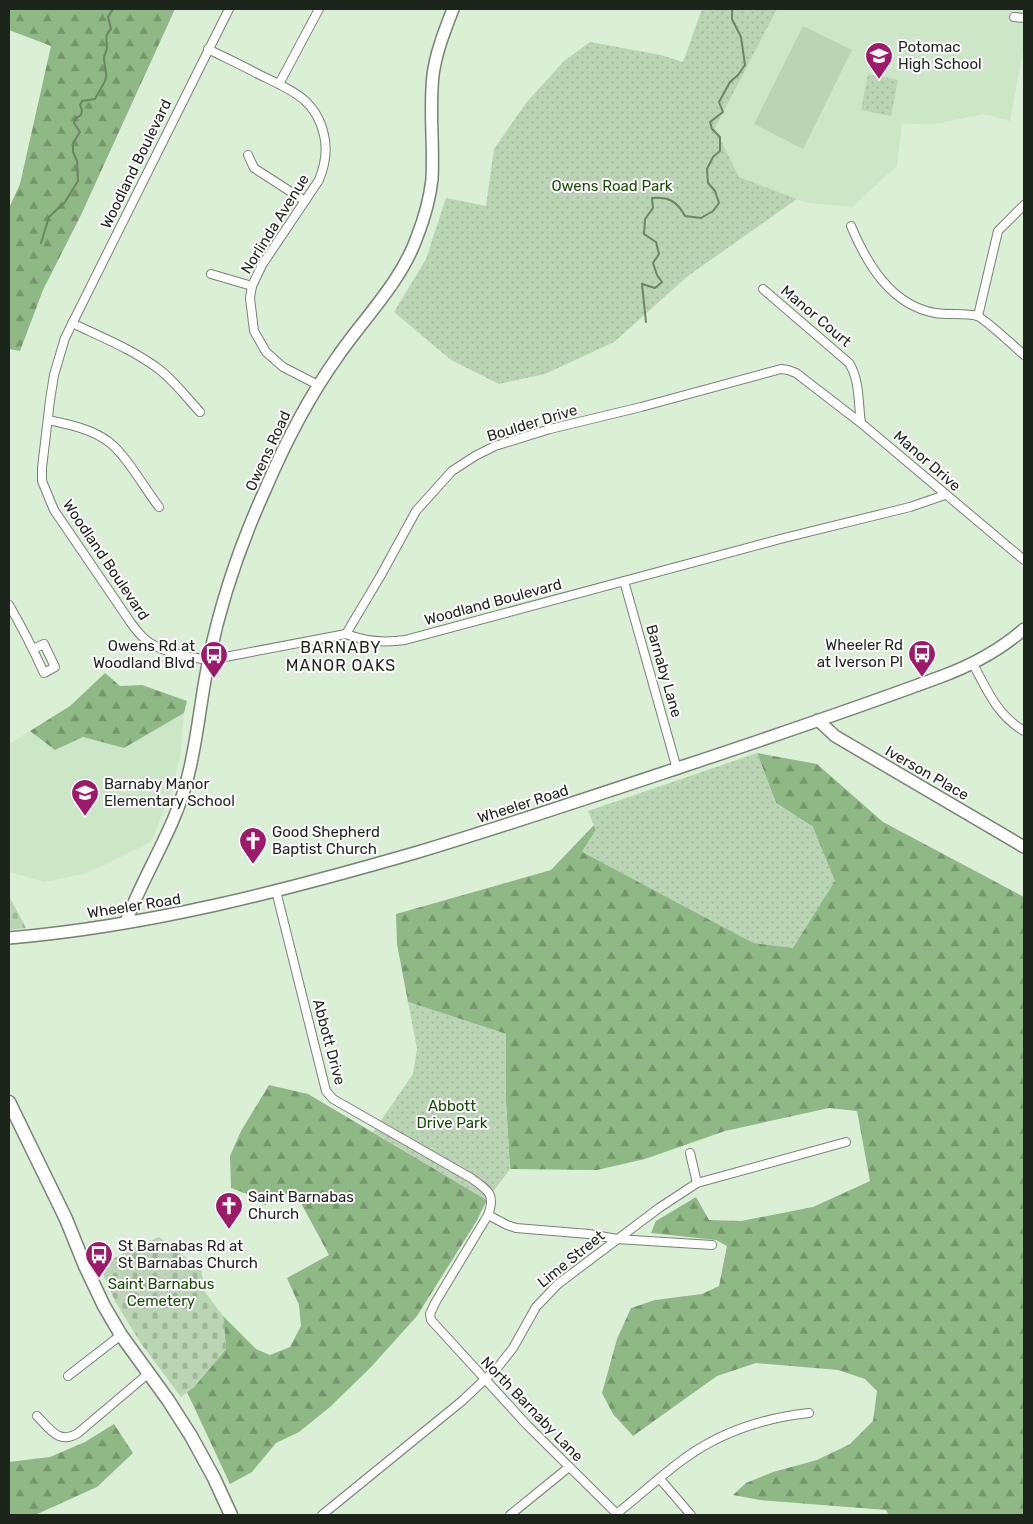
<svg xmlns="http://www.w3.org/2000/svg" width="1033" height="1524" font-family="Rubik,sans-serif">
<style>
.built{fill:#cde6c7}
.grass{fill:#bbd4b5}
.forest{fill:url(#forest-firs)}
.cemetery{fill:url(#cemetery-stones)}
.park{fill:url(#park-dots)}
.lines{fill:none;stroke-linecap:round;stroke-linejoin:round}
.stream{stroke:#6a8762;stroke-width:2}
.street-casing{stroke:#73856f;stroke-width:10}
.secondary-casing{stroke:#73856f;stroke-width:14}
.primary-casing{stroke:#73856f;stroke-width:15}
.street{stroke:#fff;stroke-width:8}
.secondary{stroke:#fff;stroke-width:11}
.primary{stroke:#fff;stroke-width:12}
.labels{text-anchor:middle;stroke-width:4;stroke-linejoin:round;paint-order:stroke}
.poi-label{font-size:15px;fill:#1d241b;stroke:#fff;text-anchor:start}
.street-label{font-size:15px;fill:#1d241b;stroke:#fff}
.park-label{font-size:15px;fill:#184b06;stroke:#fff}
.neighbourhood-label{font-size:16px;letter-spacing:1px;fill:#1d241b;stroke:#fff}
</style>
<defs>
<pattern id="forest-firs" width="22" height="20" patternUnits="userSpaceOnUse" patternTransform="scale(1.25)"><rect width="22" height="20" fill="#90b786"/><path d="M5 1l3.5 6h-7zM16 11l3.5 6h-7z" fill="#75956d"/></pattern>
<pattern id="cemetery-stones" width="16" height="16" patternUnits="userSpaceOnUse" patternTransform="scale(1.25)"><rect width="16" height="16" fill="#bbd4b5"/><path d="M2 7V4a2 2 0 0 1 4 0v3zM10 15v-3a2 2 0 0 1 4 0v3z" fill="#a0b69b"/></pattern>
<pattern id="park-dots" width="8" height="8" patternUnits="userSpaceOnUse" patternTransform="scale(1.25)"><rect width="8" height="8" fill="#bbd4b5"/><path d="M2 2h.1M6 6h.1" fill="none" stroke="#a0b69b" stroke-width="1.8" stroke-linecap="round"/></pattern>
</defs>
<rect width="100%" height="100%" fill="#dbefd7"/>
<g class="built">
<polygon points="777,9 1024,9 1024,46 1010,121 983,114 932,125 902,123 897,166 852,207 807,203 739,177 715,128"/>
<polygon points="184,713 180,758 171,793 151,842 88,873 44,882 9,872 9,744 30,731 55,750 83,737 124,748"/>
</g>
<polygon class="grass" points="803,26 852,50 803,149 754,124"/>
<g class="forest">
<polygon points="9,9 175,9 81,215 43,290 20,351 9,349 9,208 20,184 51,46 9,30"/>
<polygon points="105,673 120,686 142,685 187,701 184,713 124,748 83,737 55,750 30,731 70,706"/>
<polygon points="757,753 817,764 883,822 1024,897 1024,1515 889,1515 886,1510 760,1500 733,1495 746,1483 773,1472 817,1460 850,1444 873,1421 877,1391 865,1379 838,1370 756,1363 717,1376 633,1436 613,1414 602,1393 617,1339 631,1308 655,1300 702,1294 719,1286 727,1246 716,1240 651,1233 656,1221 696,1197 709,1220 741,1221 813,1207 870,1181 857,1111 829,1108 725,1131 645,1159 597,1170 510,1169 506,1102 506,1034 408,1002 397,944 396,914 551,870 594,825 596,830 582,852 813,827 776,803"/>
<polygon points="269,1085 308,1094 487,1200 476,1222 417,1316 371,1367 330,1407 299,1432 276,1443 252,1472 230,1484 187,1392 194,1387 226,1349 223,1316 256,1349 270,1355 290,1347 301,1326 299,1305 287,1278 329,1255 294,1190 265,1205 257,1202 247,1194 231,1188 230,1156 241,1131"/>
<polygon points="114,1424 133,1453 97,1487 35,1515 9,1515 9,1462 50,1457 85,1442"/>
</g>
<g class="cemetery">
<polygon points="9,896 26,928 9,930"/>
<polygon points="159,1237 201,1269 205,1292 223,1316 226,1349 194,1387 181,1397 142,1345 116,1303 99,1266 130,1250"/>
</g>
<g class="park">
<polygon points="702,9 777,9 715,128 739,177 797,199 688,276 614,342 545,374 499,384 451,360 394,312 426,259 446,198 486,206 494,149 526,103 564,61 590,42 661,55 683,62"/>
<polygon points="868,74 898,80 891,116 861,110"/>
<polygon points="757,753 776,803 813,827 835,881 793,948 753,943 582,852 596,830 588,811"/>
<polygon points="408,1002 506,1034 506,1102 510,1169 487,1200 373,1132 413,1074 417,1049"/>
</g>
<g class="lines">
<g class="stream">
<path d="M 41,243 L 49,217 L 65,202 L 78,181 L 77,161 L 73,152 L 73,143 L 80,132 L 74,123 L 75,119 L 81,115 L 82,110 L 80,105 L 82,101 L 95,99 C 97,94 106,81 106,78 C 107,71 104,65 104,58 C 104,55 107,51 107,47 C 107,39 104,36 111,29 L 108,17 L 113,9"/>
<path d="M 646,322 L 642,284 L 655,288 L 662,282 L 657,275 L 653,263 L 659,254 L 656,242 L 644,234 L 645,219 L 653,208 L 652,198 C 669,197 677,201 685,216 L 701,218 L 713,211 L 719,203 L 715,191 L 708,183 L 707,169 L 713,157 L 720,151 L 720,137 L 712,129 L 710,122 L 723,112 L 719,102 L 730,82 L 738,75 L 745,65 L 741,37 L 732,19 L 732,9"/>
</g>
<defs>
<g id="street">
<path d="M 229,9 L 65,338 L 54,375 L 50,400 L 42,468 L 42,481 L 54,510 L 131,623 C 136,630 142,638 150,643 C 166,653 190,657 209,660 L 346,634 C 366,642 384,643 405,640 L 784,538 L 910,507 L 945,495"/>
<polyline points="1014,17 1024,18"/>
<path d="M 208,49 C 226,58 243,66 260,75 C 291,90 316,99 324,135 C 328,151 325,165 319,180 L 262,265 L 252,286 L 250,298 L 254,331 L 266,352 L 283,367 L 318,385"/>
<polyline points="279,84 319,9"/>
<polyline points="248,155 254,168 305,201"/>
<path d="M 851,226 C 867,264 891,305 935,313 C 947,315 967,313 977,316 C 984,318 1016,348 1024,355"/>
<polyline points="211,274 252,286"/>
<path d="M 763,289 L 849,363 C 860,380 858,403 861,423"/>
<polyline points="978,316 998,231 1024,205"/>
<path d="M 72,323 C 101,337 134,350 160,370 C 175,382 187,398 200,412"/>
<path d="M 48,420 C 68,424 92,429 109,442 C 126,455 145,489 159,507"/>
<polyline points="624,581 677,769"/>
<path d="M 9,605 C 22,627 33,649 44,673 L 55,667 L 44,644 L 33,649"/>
<polyline points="346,634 381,575 416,511 452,471 475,456 495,446 550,429 641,407 781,369 788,370 796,373 861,423 1024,560"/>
<path d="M 973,664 C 987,690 997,715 1024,731"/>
<path d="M 276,891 L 326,1091 L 333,1099 L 471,1178 C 488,1190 496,1194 488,1215 L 435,1303 L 430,1314 L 431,1320 L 527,1425 L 617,1514"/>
<polyline points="690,1153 697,1183"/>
<polyline points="488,1215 507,1225 516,1228 589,1234 617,1239 712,1245"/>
<polyline points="68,1376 121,1335"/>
<path d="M 37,1416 C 50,1429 59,1445 78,1433 L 149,1373"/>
<polyline points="660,1479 691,1515"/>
<polyline points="322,1515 462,1401 498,1367 513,1348 536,1307 558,1284 659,1208 697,1183 846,1142"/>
<polyline points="510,1515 569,1467"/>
<path d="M 615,1515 C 637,1498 658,1478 681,1461 C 718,1433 763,1418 809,1413"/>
</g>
<g id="secondary">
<polyline points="818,720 835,736 1024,847"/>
<path d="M 126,922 C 145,871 177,826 189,772 C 198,735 201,696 209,659 C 221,601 240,545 265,490 C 285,443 308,398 338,356 C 365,317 401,282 417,237 C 424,219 430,198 432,179 C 434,144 429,110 433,75 C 436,52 445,30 453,9"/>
<path d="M 9,938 C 149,926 283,891 418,852 C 508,825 597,795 687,765 C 771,737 856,708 940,677 C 970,666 999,651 1024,629"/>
</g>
<polyline id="primary" points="9,1102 66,1219 85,1266 104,1306 121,1335 168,1400 191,1436 214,1478 231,1515"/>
</defs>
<use href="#street" class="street-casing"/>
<use href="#secondary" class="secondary-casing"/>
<use href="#primary" class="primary-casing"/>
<use href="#street" class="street"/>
<use href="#secondary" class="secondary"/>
<use href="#primary" class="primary"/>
</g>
<defs>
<symbol id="school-pin" viewBox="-11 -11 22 30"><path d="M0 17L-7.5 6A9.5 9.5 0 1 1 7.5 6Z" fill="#9e196a" stroke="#fff"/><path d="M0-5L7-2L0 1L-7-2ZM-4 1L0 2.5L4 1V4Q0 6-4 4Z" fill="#fff"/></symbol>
<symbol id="bus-pin" viewBox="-11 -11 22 30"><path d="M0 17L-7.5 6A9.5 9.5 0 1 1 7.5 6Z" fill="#9e196a" stroke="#fff"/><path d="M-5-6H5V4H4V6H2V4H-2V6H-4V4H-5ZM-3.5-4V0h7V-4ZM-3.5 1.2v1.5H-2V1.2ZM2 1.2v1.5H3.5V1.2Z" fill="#fff"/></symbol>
<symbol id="church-pin" viewBox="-11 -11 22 30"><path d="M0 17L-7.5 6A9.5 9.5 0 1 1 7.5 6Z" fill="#9e196a" stroke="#fff"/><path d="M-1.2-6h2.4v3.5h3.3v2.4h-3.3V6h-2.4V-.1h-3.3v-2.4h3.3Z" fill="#fff"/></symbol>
</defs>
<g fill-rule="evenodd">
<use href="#school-pin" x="863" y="40" width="32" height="43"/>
<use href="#bus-pin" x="906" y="638" width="32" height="43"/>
<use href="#bus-pin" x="198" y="639" width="32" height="43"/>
<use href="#school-pin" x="69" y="777" width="32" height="43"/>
<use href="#church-pin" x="237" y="825" width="32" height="43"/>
<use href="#church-pin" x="213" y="1190" width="32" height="43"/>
<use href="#bus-pin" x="83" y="1239" width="32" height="43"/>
</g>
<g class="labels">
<g class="poi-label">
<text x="898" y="52">Potomac<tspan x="898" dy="17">High School</tspan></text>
<text x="903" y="650" text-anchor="end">Wheeler Rd<tspan x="903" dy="17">at Iverson Pl</tspan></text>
<text x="195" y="651" text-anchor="end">Owens Rd at<tspan x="195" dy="17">Woodland Blvd</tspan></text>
<text x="104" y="789">Barnaby Manor<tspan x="104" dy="17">Elementary School</tspan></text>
<text x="272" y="837">Good Shepherd<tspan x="272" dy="17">Baptist Church</tspan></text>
<text x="248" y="1202">Saint Barnabas<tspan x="248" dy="17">Church</tspan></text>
<text x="118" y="1251">St Barnabas Rd at<tspan x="118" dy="17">St Barnabas Church</tspan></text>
</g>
<g class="street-label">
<text transform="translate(136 164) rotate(-64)" y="5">Woodland Boulevard</text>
<text transform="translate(275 224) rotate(-58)" y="5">Norlinda Avenue</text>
<text transform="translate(816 316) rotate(40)" y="5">Manor Court</text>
<text transform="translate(532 423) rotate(-17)" y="5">Boulder Drive</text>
<text transform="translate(268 451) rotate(-65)" y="5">Owens Road</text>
<text transform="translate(927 461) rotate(41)" y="5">Manor Drive</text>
<text transform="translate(106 560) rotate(56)" y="5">Woodland Boulevard</text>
<text transform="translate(493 602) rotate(-15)" y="5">Woodland Boulevard</text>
<text transform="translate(664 671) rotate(74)" y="5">Barnaby Lane</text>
<text transform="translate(927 773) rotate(30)" y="5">Iverson Place</text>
<text transform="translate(523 804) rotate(-18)" y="5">Wheeler Road</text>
<text transform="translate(134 906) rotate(-9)" y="5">Wheeler Road</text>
<text transform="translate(329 1042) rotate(75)" y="5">Abbott Drive</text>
<text transform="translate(571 1259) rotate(-39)" y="5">Lime Street</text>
<text transform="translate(532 1409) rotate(46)" y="5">North Barnaby Lane</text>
</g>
<g class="park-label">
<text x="612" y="191">Owens Road Park</text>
<text x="452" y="1111">Abbott<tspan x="452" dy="17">Drive Park</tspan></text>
<text x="161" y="1289">Saint Barnabus<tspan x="161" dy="17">Cemetery</tspan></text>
</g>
<g class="neighbourhood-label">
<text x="341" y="653">BARNABY<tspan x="341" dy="18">MANOR OAKS</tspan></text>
</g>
</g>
<rect width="1033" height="1524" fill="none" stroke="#1d241b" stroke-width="20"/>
</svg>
